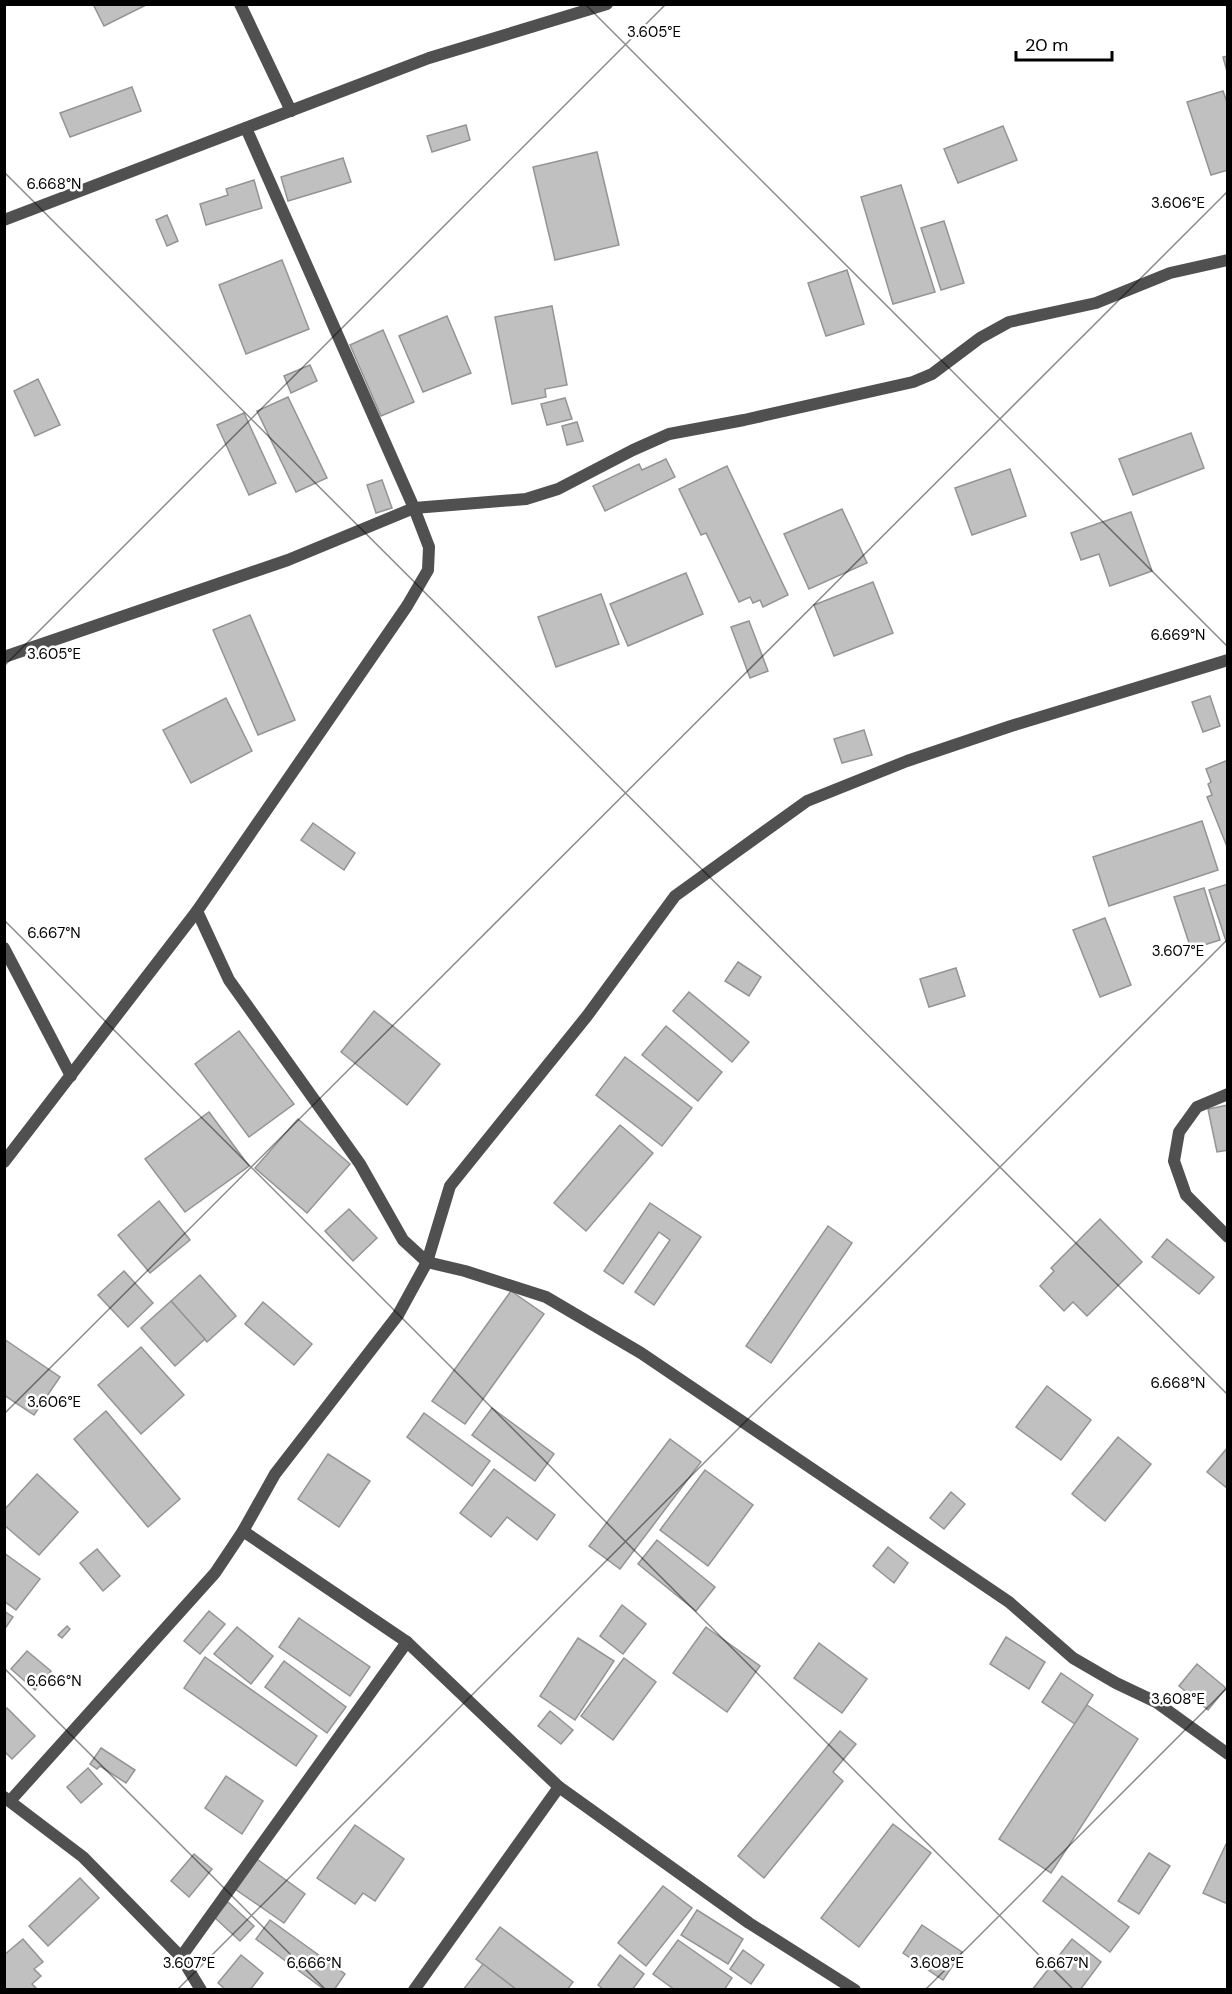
<svg xmlns="http://www.w3.org/2000/svg" width="1232" height="1994" font-family="'DM Sans',sans-serif">
<style>
.building{fill:#c0c0c0;stroke:#949494;stroke-width:1.5}
.lines{fill:none;stroke-linecap:round;stroke-linejoin:round}
.minor{stroke:#505050;stroke-width:12}
.ticks{fill:none;stroke:#000;stroke-width:1.5;stroke-opacity:0.45}
.ticks-label{font-size:15px;text-anchor:middle;fill:#000;stroke:#fff;stroke-width:5;stroke-linejoin:round;paint-order:stroke}
</style>
<rect width="100%" height="100%" fill="#fff"/>
<g class="building">
<polygon points="93,4 148,4 104,26"/>
<polygon points="1228,56 1228,75 1223,57"/>
<polygon points="132,87 141,111 70,137 60,113"/>
<polygon points="1223,91 1228,105 1228,170 1211,175 1187,102"/>
<polygon points="466,125 470,140 432,152 427,136"/>
<polygon points="1003,126 1017,160 958,183 944,149"/>
<polygon points="597,152 619,245 555,260 533,167"/>
<polygon points="343,158 351,182 288,201 281,177"/>
<polygon points="254,180 262,208 206,225 200,204 228,195 226,189"/>
<polygon points="901,185 935,292 893,304 861,197"/>
<polygon points="167,215 178,241 167,246 156,220"/>
<polygon points="944,221 964,283 941,290 921,228"/>
<polygon points="282,260 309,329 246,354 219,285"/>
<polygon points="847,270 864,324 826,336 808,283"/>
<polygon points="552,306 567,385 545,389 546,397 512,404 495,317"/>
<polygon points="447,316 471,373 423,392 399,336"/>
<polygon points="383,330 414,402 381,416 350,345"/>
<polygon points="310,365 317,381 291,393 284,376"/>
<polygon points="38,379 60,425 35,436 14,391"/>
<polygon points="288,397 327,478 296,492 257,411"/>
<polygon points="565,398 572,419 547,425 541,404"/>
<polygon points="244,413 276,483 249,495 217,425"/>
<polygon points="577,422 583,441 567,445 562,426"/>
<polygon points="1191,433 1204,468 1133,495 1119,459"/>
<polygon points="666,459 675,477 605,511 593,486 639,464 642,470"/>
<polygon points="727,466 788,595 763,607 760,600 753,603 750,597 739,602 706,533 701,535 679,489"/>
<polygon points="1010,469 1026,516 972,535 955,488"/>
<polygon points="382,480 392,508 376,513 367,485"/>
<polygon points="842,509 867,563 809,589 784,534"/>
<polygon points="1131,512 1152,571 1110,586 1099,554 1081,560 1071,533"/>
<polygon points="686,573 703,614 628,646 610,604"/>
<polygon points="873,582 893,633 834,656 814,605"/>
<polygon points="601,594 619,644 556,667 538,617"/>
<polygon points="250,615 295,720 258,735 213,630"/>
<polygon points="749,621 768,671 750,678 731,627"/>
<polygon points="1210,696 1220,726 1203,732 1192,702"/>
<polygon points="226,698 252,751 191,783 163,730"/>
<polygon points="864,730 872,755 842,763 834,739"/>
<polygon points="1228,760 1228,849 1207,797 1212,795 1208,784 1211,782 1206,769"/>
<polygon points="1202,821 1218,870 1109,906 1093,857"/>
<polygon points="313,823 355,853 344,870 301,840"/>
<polygon points="1228,884 1228,947 1209,890"/>
<polygon points="1204,888 1220,940 1191,949 1174,897"/>
<polygon points="1105,918 1131,985 1100,997 1073,930"/>
<polygon points="738,962 761,977 749,996 725,981"/>
<polygon points="956,968 965,996 929,1007 920,979"/>
<polygon points="689,992 749,1042 732,1062 673,1011"/>
<polygon points="374,1011 440,1064 407,1105 341,1052"/>
<polygon points="666,1026 722,1072 698,1101 642,1055"/>
<polygon points="239,1031 294,1104 249,1137 195,1064"/>
<polygon points="625,1057 692,1108 662,1146 596,1095"/>
<polygon points="1228,1105 1228,1150 1217,1152 1208,1109"/>
<polygon points="209,1112 249,1166 185,1212 145,1159"/>
<polygon points="298,1119 350,1164 307,1213 255,1168"/>
<polygon points="620,1125 653,1153 586,1231 554,1203"/>
<polygon points="159,1201 190,1240 150,1273 118,1235"/>
<polygon points="650,1203 701,1237 654,1305 635,1292 670,1240 659,1232 623,1284 604,1271"/>
<polygon points="349,1209 377,1238 353,1261 325,1231"/>
<polygon points="1100,1219 1142,1262 1087,1316 1073,1302 1064,1311 1040,1286 1054,1271 1051,1268"/>
<polygon points="828,1226 852,1243 771,1363 746,1346"/>
<polygon points="1167,1239 1214,1277 1199,1294 1152,1257"/>
<polygon points="124,1271 153,1303 128,1327 98,1295"/>
<polygon points="200,1275 236,1316 207,1342 171,1301"/>
<polygon points="511,1291 544,1314 465,1424 432,1401"/>
<polygon points="171,1301 205,1339 175,1366 141,1328"/>
<polygon points="263,1302 312,1344 294,1365 245,1324"/>
<polygon points="4,1339 60,1377 34,1415 4,1395"/>
<polygon points="141,1347 184,1395 141,1434 98,1385"/>
<polygon points="1047,1386 1091,1420 1061,1460 1016,1427"/>
<polygon points="492,1408 554,1454 535,1481 472,1435"/>
<polygon points="106,1411 180,1499 148,1527 74,1439"/>
<polygon points="424,1413 490,1461 472,1486 407,1437"/>
<polygon points="1118,1437 1151,1464 1105,1521 1072,1494"/>
<polygon points="670,1439 701,1462 620,1569 589,1546"/>
<polygon points="1228,1447 1228,1489 1207,1472"/>
<polygon points="328,1454 370,1481 339,1527 298,1499"/>
<polygon points="494,1469 555,1515 537,1540 507,1517 491,1537 460,1513"/>
<polygon points="705,1470 753,1505 708,1566 660,1530"/>
<polygon points="37,1474 78,1512 39,1555 4,1525 4,1510"/>
<polygon points="951,1492 965,1504 944,1529 930,1518"/>
<polygon points="657,1540 715,1587 696,1611 638,1564"/>
<polygon points="888,1547 908,1563 894,1583 873,1566"/>
<polygon points="97,1549 120,1576 103,1591 80,1563"/>
<polygon points="4,1553 40,1579 16,1610 4,1601"/>
<polygon points="622,1605 646,1624 623,1654 600,1636"/>
<polygon points="4,1611 13,1617 4,1630"/>
<polygon points="209,1611 225,1624 200,1654 184,1641"/>
<polygon points="299,1618 370,1667 350,1696 279,1647"/>
<polygon points="67,1626 70,1629 62,1638 58,1635"/>
<polygon points="237,1627 273,1656 251,1684 214,1654"/>
<polygon points="706,1627 760,1666 727,1712 673,1673"/>
<polygon points="1006,1637 1045,1662 1029,1689 990,1664"/>
<polygon points="578,1638 614,1661 575,1720 540,1696"/>
<polygon points="819,1643 867,1679 842,1713 794,1678"/>
<polygon points="27,1651 51,1671 35,1690 11,1669"/>
<polygon points="205,1657 317,1736 296,1766 184,1688"/>
<polygon points="624,1658 656,1682 613,1740 581,1716"/>
<polygon points="284,1661 346,1707 327,1733 265,1687"/>
<polygon points="1197,1664 1226,1688 1208,1710 1179,1686"/>
<polygon points="1061,1673 1093,1695 1075,1724 1042,1702"/>
<polygon points="1087,1705 1138,1739 1051,1873 999,1839"/>
<polygon points="7,1708 35,1736 12,1759 4,1751 4,1711"/>
<polygon points="550,1711 573,1730 561,1744 538,1726"/>
<polygon points="840,1731 856,1744 833,1772 843,1781 764,1878 738,1856"/>
<polygon points="101,1748 135,1770 126,1783 100,1766 97,1769 90,1764"/>
<polygon points="88,1768 102,1784 81,1803 67,1787"/>
<polygon points="226,1776 263,1801 242,1834 205,1808"/>
<polygon points="893,1824 931,1853 859,1947 821,1918"/>
<polygon points="355,1825 404,1859 375,1901 363,1893 355,1904 317,1878"/>
<polygon points="1228,1840 1228,1904 1203,1893"/>
<polygon points="1149,1853 1170,1866 1139,1914 1118,1901"/>
<polygon points="194,1854 212,1869 189,1897 171,1881"/>
<polygon points="257,1859 305,1894 284,1923 235,1889"/>
<polygon points="1062,1876 1129,1927 1110,1952 1043,1901"/>
<polygon points="80,1878 99,1898 48,1946 29,1926"/>
<polygon points="663,1886 692,1908 646,1966 618,1943"/>
<polygon points="228,1902 254,1926 240,1941 214,1917"/>
<polygon points="697,1910 743,1939 728,1964 681,1935"/>
<polygon points="270,1920 345,1974 334,1990 325,1990 256,1939"/>
<polygon points="922,1925 962,1952 943,1980 903,1953"/>
<polygon points="500,1927 573,1982 567,1990 517,1990 476,1959"/>
<polygon points="23,1939 43,1962 34,1969 41,1976 32,1984 38,1990 4,1990 4,1955"/>
<polygon points="1072,1939 1101,1962 1080,1990 1032,1990"/>
<polygon points="678,1940 732,1978 724,1990 675,1990 653,1974"/>
<polygon points="743,1950 764,1965 751,1984 730,1969"/>
<polygon points="241,1955 263,1973 250,1990 226,1990 218,1983"/>
<polygon points="620,1955 644,1974 632,1990 604,1990 598,1985"/>
<polygon points="483,1964 517,1990 463,1990"/>
</g>
<g class="lines">
<g class="minor">
<polyline points="240,4 291,111"/>
<polyline points="4,220 429,58 607,4"/>
<polyline points="4,657 288,560 414,508 526,499 558,489 633,450 669,434 744,420 913,382 932,374 980,338 1009,322 1096,303 1170,273 1228,260"/>
<polyline points="197,911 229,980 360,1164 403,1240 427,1262 465,1271 546,1297 641,1353 1009,1602 1073,1658 1116,1683 1156,1702 1228,1754"/>
<polyline points="4,948 71,1076"/>
<polyline points="1228,1094 1197,1107 1179,1132 1174,1161 1186,1195 1228,1237"/>
<polyline points="4,1162 197,911 407,606 428,570 429,547 414,508 246,128"/>
<polyline points="243,1531 407,1642 559,1787 749,1923 855,1990"/>
<polyline points="4,1797 83,1857 181,1957 201,1990"/>
<polyline points="10,1801 215,1573 243,1531 275,1474 398,1315 427,1262 450,1186 587,1016 675,896 807,801 907,761 1011,726 1228,660"/>
<polyline points="181,1957 407,1642"/>
<polyline points="414,1990 559,1787"/>
</g>
</g>
<path class="ticks" d="M 585,4 L 1228,647M 4,172 L 1228,1395M 4,666 L 666,4M 4,920 L 1074,1990M 4,1414 L 1228,191M 4,1668 L 326,1990M 177,1990 L 1228,939M 925,1990 L 1228,1687"/>
<g class="ticks-label">
<text x="654" y="37">3.605°E</text>
<text x="54" y="189">6.668°N</text>
<text x="1178" y="208">3.606°E</text>
<text x="1178" y="640">6.669°N</text>
<text x="54" y="659">3.605°E</text>
<text x="54" y="938">6.667°N</text>
<text x="1178" y="956">3.607°E</text>
<text x="1178" y="1388">6.668°N</text>
<text x="54" y="1407">3.606°E</text>
<text x="54" y="1686">6.666°N</text>
<text x="1178" y="1704">3.608°E</text>
<text x="189" y="1968">3.607°E</text>
<text x="314" y="1968">6.666°N</text>
<text x="937" y="1968">3.608°E</text>
<text x="1062" y="1968">6.667°N</text>
</g>
<rect width="1232" height="1994" fill="none" stroke="#000000" stroke-width="12"/>
<path d="M1016 51v9h96v-9" fill="none" stroke="#000000" stroke-width="3"/>
<text x="1025" y="51" font-size="18" fill="#000000" stroke="#ffffff" stroke-width="4.5" paint-order="stroke">20 m</text>
</svg>
